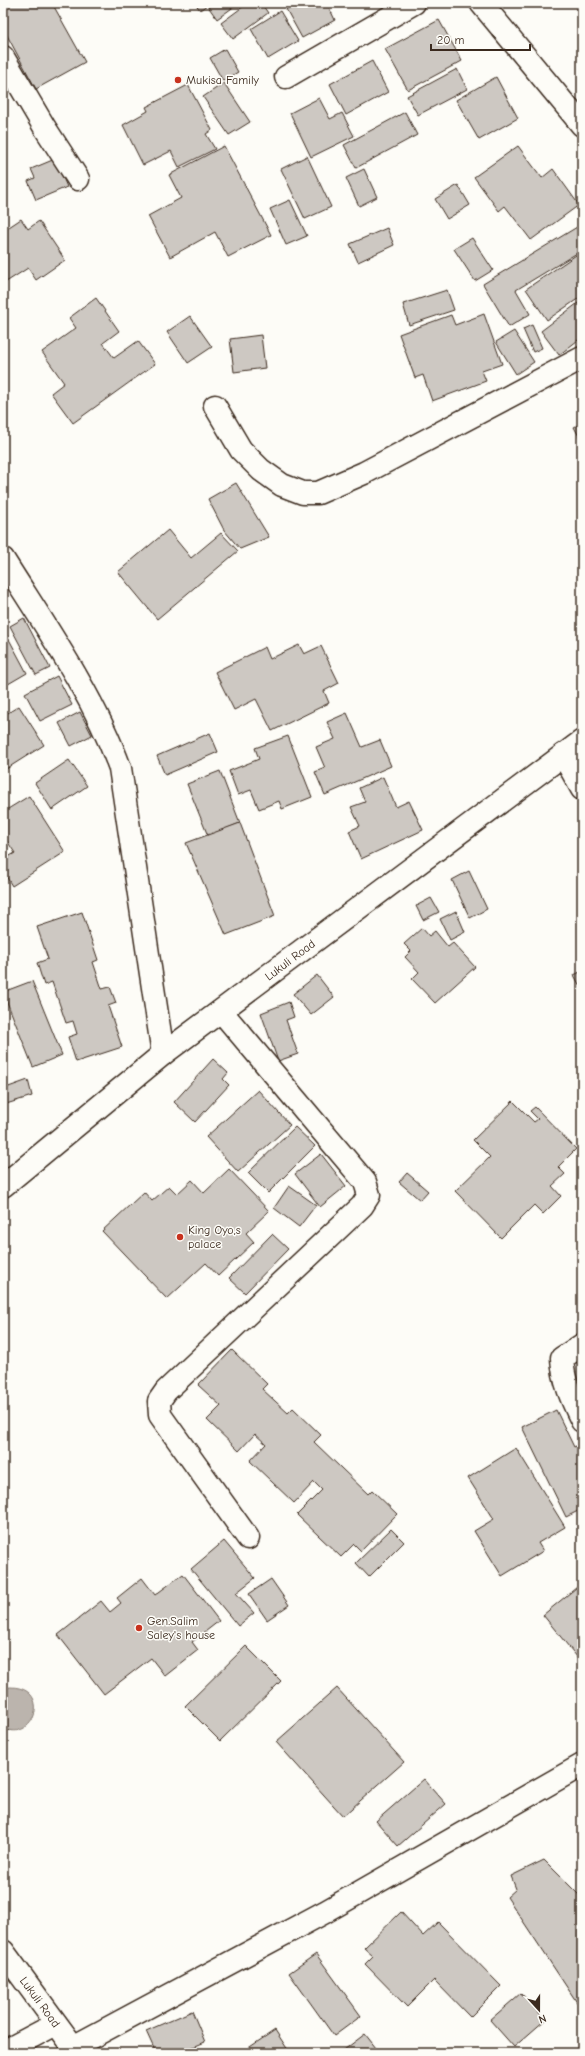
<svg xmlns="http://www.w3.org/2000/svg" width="585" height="2056" font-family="'Comic Neue',sans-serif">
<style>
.water{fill:#bbb4ad;stroke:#887d74}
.building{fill:#cdc8c2;stroke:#3b2a1e}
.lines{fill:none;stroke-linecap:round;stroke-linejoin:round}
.minor-casing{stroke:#3b2a1e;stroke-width:25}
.minor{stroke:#fdfcf7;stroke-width:22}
.poi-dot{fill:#c8321e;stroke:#fdfcf7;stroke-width:1.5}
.labels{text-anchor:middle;stroke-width:3;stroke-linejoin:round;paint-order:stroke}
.poi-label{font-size:12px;fill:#3b2a1e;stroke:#fdfcf7;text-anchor:start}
.street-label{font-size:12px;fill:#3b2a1e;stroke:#fdfcf7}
</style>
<rect width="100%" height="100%" fill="#fdfcf7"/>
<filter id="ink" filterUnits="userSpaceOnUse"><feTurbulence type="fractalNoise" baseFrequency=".025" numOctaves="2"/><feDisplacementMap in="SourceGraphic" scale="8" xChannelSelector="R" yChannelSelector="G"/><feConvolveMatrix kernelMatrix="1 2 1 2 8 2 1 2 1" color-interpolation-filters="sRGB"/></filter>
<g filter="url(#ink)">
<path class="water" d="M 10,1687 C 53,1687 35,1744 3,1728 L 3,1689 Z"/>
<g class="building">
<polygon points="3,3 52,3 85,62 36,89 3,28"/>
<polygon points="195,3 239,3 217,19 207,5 200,10"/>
<polygon points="248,3 261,3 268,13 233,39 221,23"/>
<polygon points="297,3 327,3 335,20 302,38 286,9"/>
<polygon points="280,11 298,41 268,59 251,29"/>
<polygon points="439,20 462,61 408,90 385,49"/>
<polygon points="225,49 238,72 223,81 210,58"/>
<polygon points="372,61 388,92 346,115 330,84"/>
<polygon points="457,69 467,89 418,115 407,96"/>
<polygon points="496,77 518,118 479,140 456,100"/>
<polygon points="224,83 250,122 229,135 203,97"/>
<polygon points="188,85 212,130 206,134 215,149 179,167 171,151 143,165 123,125 148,111 146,107"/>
<polygon points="319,98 330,119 342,113 354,136 311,157 290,113"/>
<polygon points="405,112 417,135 356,168 344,145"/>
<polygon points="224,146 271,235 228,257 215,232 170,257 148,216 181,198 169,175"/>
<polygon points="518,146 542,178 553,169 579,205 531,240 505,206 499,211 474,177"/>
<polygon points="307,156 331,207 305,219 281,169"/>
<polygon points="55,159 67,187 36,200 28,181 35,178 31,169"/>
<polygon points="364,169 377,197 359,206 346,178"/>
<polygon points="458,185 470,205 447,219 435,199"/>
<polygon points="290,200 307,236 286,245 270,209"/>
<polygon points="21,219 28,229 39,221 65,260 36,280 28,268 3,284 3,231"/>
<polygon points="582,224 582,250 516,290 530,314 509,327 483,284"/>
<polygon points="387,228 394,245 358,262 350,244"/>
<polygon points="472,238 493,270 475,281 454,249"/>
<polygon points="582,251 582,296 547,320 526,289"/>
<polygon points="447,290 454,310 409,325 403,304"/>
<polygon points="96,298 119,331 103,343 114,358 138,341 155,364 73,423 51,393 64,383 42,352 76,328 69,318"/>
<polygon points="582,300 582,337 559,355 541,331"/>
<polygon points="484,314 502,364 482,371 486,381 432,401 423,375 415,378 399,334 451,315 455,325"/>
<polygon points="190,316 212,347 188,363 167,332"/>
<polygon points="532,325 542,348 533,352 523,329"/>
<polygon points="514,331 534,362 516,374 496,342"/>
<polygon points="261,335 265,368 234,372 230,339"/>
<polygon points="582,423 582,442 574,427"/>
<polygon points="236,483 269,537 240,549 224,530 208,499"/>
<polygon points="168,530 191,558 221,533 238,551 157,619 118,572"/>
<polygon points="24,618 50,668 36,675 10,626"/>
<polygon points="3,628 27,673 3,687"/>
<polygon points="299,645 304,654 321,646 339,683 324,691 329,703 272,731 256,699 234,710 215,672 265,647 270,659"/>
<polygon points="57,676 72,705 40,721 25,693"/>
<polygon points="19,706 44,745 3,771 3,716"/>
<polygon points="80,712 92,735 71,746 59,723"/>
<polygon points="347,713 362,747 380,740 391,766 325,795 315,772 325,768 316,747 335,739 327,722"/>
<polygon points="210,733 218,752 165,775 157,756"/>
<polygon points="288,736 312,797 282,809 279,801 259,809 251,790 238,795 229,771 259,759 255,748"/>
<polygon points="69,760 87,786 52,810 35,783"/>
<polygon points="220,771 240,823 208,836 187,784"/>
<polygon points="383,777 396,807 409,801 423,830 361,859 349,831 360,826 351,807 365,802 359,788"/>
<polygon points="29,796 65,852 12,886 3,871 3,860 15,853 3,835 3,812"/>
<polygon points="240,823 275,916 226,935 186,843"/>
<polygon points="469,871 487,909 470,918 452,880"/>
<polygon points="431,898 439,912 423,920 416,906"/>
<polygon points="456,911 465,932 450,940 440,919"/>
<polygon points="82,912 98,960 93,962 102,989 110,987 116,1003 108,1006 122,1047 76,1062 68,1037 77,1034 73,1021 66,1023 52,982 44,985 37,963 48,959 37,927"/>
<polygon points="422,928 429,936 435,931 448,947 453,943 475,967 435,1003 412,979 419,972 405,957 411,951 404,944"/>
<polygon points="582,971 582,990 574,975"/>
<polygon points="317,975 334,997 311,1015 293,994"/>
<polygon points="32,981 62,1055 33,1067 3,992"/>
<polygon points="289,1002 294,1017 286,1020 298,1054 278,1061 261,1013"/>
<polygon points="213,1059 228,1073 223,1079 229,1085 195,1122 174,1102"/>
<polygon points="28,1080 32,1096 3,1105 3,1089"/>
<polygon points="258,1090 290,1125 238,1172 206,1137"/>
<polygon points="513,1101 534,1122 538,1119 530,1111 535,1107 576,1149 558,1167 565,1174 552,1186 561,1196 543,1214 534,1205 501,1238 455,1191 490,1157 473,1140"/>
<polygon points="295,1127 315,1146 268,1193 248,1173"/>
<polygon points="321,1154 346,1186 320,1207 295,1174"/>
<polygon points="229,1169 269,1211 246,1233 254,1242 218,1276 206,1263 167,1299 102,1231 144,1192 152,1201 169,1186 177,1194 192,1180 204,1193"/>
<polygon points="407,1173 428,1191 420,1200 399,1182"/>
<polygon points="289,1186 316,1205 299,1227 274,1208"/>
<polygon points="272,1234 288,1249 245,1293 229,1278"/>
<polygon points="232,1350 267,1384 262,1389 288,1413 293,1408 321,1435 314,1442 368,1494 372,1490 397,1514 361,1551 354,1544 341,1557 297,1515 322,1490 314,1482 294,1503 250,1461 266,1444 255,1434 239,1451 207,1420 221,1406 198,1385"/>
<polygon points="556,1410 574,1447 582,1443 582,1509 566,1517 522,1427"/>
<polygon points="516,1448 565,1527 538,1543 543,1551 502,1576 474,1531 494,1519 468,1478"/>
<polygon points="391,1529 404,1542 369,1577 356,1563"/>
<polygon points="224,1541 255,1578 236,1593 254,1613 238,1626 191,1569"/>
<polygon points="183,1574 219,1621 192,1642 198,1650 165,1676 151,1658 104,1694 58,1635 101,1601 110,1612 121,1603 117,1598 142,1578 155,1595"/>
<polygon points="271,1579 289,1605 267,1620 249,1594"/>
<polygon points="582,1583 582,1663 543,1615"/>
<polygon points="246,1646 281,1681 220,1741 185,1706"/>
<polygon points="337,1688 404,1762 343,1816 276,1742"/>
<polygon points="424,1779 446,1804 398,1846 376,1821"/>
<polygon points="544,1860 582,1898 582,2010 507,1897 516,1889 511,1876"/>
<polygon points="401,1912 423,1936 438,1922 501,1986 470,2017 434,1980 407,2007 365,1964 373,1956 364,1948"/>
<polygon points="316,1954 361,2016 334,2036 289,1973"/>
<polygon points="521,1993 545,2020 514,2047 490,2020"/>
<polygon points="192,2011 205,2042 179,2053 156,2053 146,2031"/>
<polygon points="275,2030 290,2053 241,2053"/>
<polygon points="365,2034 380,2053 340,2053"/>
</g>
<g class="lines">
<defs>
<g id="minor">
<polyline points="481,3 582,125"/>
<polyline points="3,57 45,128 78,179"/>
<polyline points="286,77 414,3"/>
<polyline points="215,406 241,450 261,470 282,485 303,493 318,493 364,473 582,358"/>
<path d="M 3,559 C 45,626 93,694 120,768 L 163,1054"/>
<polyline points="563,755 582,789"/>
<polyline points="221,1011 365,1182 369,1195 362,1206 166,1391 159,1401 160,1415 248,1538"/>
<polyline points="3,1186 163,1054 582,741"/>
<path d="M 582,1345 L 562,1358 C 563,1381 572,1400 582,1421"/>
<polyline points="3,1951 78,2053"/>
<polyline points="73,2047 325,1912 582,1765"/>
<polyline points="3,2052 56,2024"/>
</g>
</defs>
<use href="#minor" class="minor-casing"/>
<use href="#minor" class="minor"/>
</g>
</g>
<g class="poi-dot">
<circle cx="178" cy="80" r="4"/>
<circle cx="180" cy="1237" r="4"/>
<circle cx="139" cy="1628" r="4"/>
</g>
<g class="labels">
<g class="poi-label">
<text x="186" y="84">Mukisa Family</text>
<text x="188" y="1234">King Oyo,s<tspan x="188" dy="14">palace</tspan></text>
<text x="147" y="1625">Gen.Salim<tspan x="147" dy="14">Saley's house</tspan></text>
</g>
<g class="street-label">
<text transform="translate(290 960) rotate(-37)" y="4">Lukuli Road</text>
<text transform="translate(40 2002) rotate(54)" y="4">Lukuli Road</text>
</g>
</g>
<rect width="585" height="2056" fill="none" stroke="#fdfcf7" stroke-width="16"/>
<rect x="8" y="8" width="569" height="2040" fill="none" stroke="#3b2a1e" stroke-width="1.5" filter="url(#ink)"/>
<g transform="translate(539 2010) rotate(159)" stroke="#fdfcf7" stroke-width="3" paint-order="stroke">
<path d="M0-3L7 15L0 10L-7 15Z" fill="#3b2a1e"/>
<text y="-6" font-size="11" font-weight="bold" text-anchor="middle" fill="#3b2a1e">N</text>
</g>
<path d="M431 44v6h99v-6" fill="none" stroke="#3b2a1e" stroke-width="2"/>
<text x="437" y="44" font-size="12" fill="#3b2a1e" stroke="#fdfcf7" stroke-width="3" paint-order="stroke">20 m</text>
</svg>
